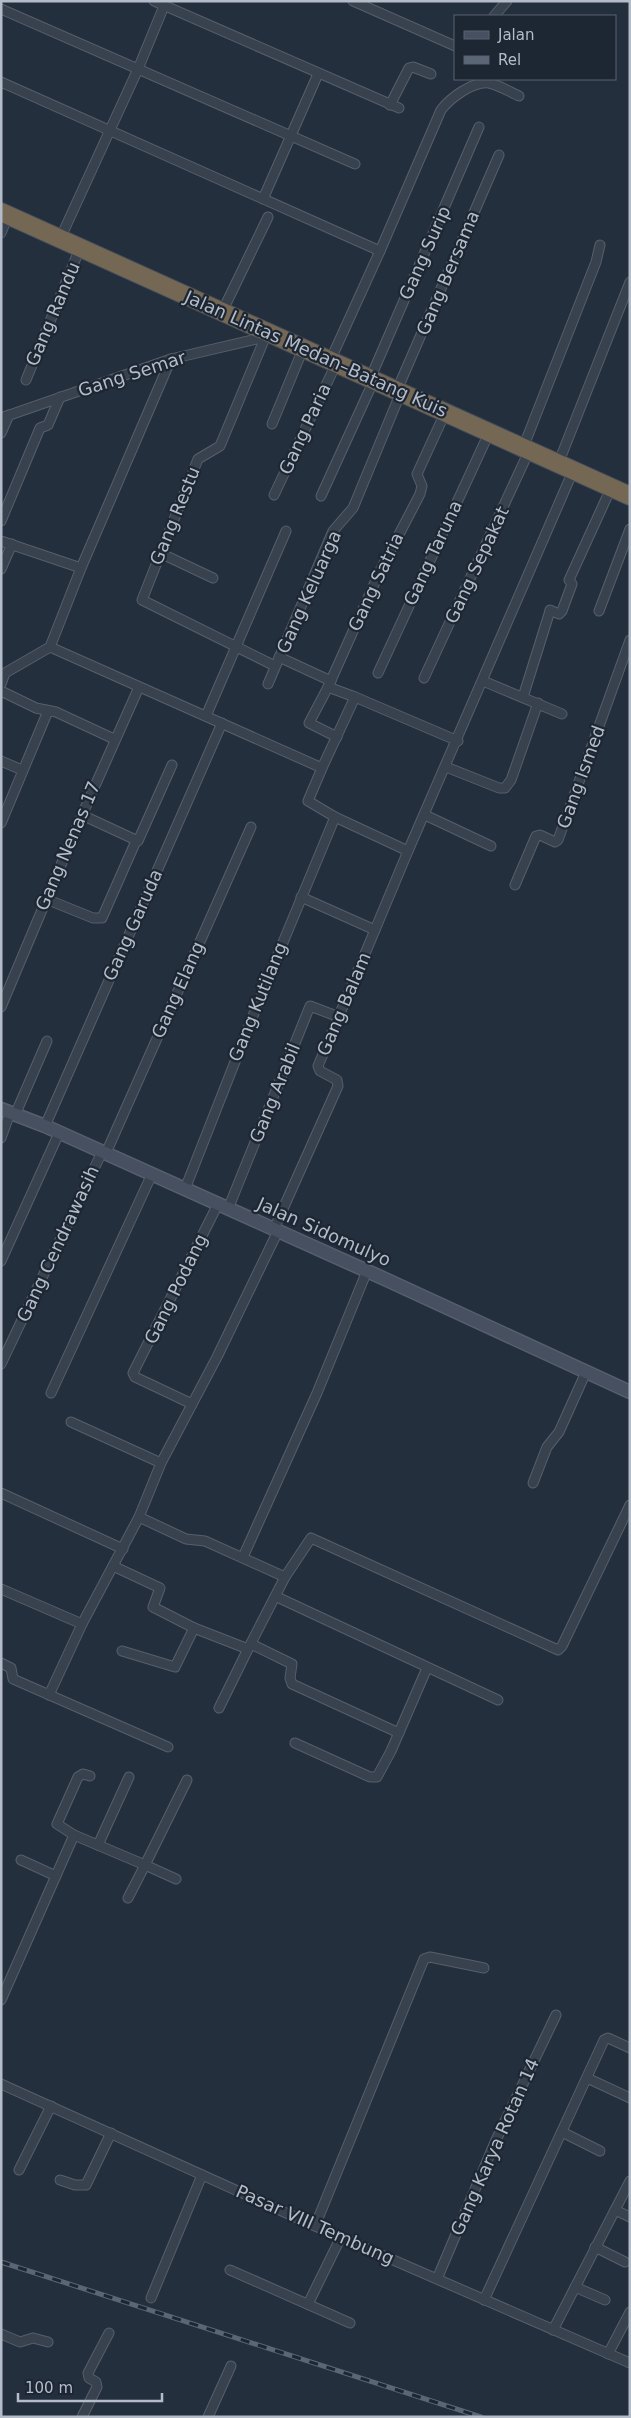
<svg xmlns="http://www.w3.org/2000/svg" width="631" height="2418" font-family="'DejaVu Sans',sans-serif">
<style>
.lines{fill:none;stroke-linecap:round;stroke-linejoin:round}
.street-casing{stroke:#565f6c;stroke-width:11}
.secondary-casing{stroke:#565f6c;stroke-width:15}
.highway-casing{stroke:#434c59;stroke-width:20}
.street{stroke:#38414e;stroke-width:9}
.secondary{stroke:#465061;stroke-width:12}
.highway{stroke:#746855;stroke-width:18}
.rail-casing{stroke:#5a6575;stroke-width:5}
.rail{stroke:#1d2633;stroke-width:3;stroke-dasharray:9;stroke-linecap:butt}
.labels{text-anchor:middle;stroke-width:4.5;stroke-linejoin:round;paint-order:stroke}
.street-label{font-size:18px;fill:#b4bcc9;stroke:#1d2633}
</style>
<rect width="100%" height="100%" fill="#242f3e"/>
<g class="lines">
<defs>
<g id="street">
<polyline points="154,1 399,108"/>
<polyline points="353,1 455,46"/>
<polyline points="1,9 355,164"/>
<polyline points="494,16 507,1"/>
<polyline points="1,82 380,251"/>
<polyline points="390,105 409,68 413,67 431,74"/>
<polyline points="263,199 318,74"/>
<polyline points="1,233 8,216"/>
<polyline points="60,239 138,69 164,6"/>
<polyline points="222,312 268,217"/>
<polyline points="267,333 220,446 198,459 142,600 275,666"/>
<path d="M 330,361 L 380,251 L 441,110 C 450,98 473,81 489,83 C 499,85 510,92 519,96"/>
<polyline points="370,379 479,127"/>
<polyline points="26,380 80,248"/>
<polyline points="397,390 499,155"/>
<polyline points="1,418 171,359 265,337"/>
<polyline points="272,424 303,349"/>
<polyline points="1,433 9,415"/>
<polyline points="523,448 596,262 600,245"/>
<polyline points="558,464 630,282"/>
<polyline points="274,495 336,364"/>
<polyline points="321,496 374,380"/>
<polyline points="1,521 40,428 48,425 60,397"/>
<polyline points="1,541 81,568 50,647 322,768 308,801 335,817 408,851 573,471"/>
<polyline points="160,553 213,578"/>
<polyline points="81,568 171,359"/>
<polyline points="1,569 12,544"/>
<polyline points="599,611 630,529"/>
<polyline points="279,657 331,681"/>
<polyline points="378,673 489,433"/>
<polyline points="424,678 529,451"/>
<polyline points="483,681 562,714"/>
<polyline points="1,684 5,673 50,647"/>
<polyline points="268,684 333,531 353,508 401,392"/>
<polyline points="328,687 355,697"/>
<polyline points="1,691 36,708 56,712 114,739"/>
<polyline points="523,697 549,614 550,610 559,614 562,611 572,584 569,580 611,488"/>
<polyline points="206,716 286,531"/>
<polyline points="337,737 309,723 328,687 381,569 420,494 422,486 417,474 445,413"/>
<polyline points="1,761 22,770"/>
<polyline points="446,767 499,788 505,788 511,780 538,703"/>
<polyline points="322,768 355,697 458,741"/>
<polyline points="82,815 138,841 172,765"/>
<polyline points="425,815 491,846"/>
<polyline points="1,823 48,711"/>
<polyline points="515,885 536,836 540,835 555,842 558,840 630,640"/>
<polyline points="301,897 375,930"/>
<polyline points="46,899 93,918 102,918 136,841"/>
<polyline points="1,1007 82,815 139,687"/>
<polyline points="15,1115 47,1041"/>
<polyline points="45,1126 222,723"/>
<polyline points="1,1138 10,1113"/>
<polyline points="106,1153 251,827"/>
<polyline points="185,1189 262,993 335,817"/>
<polyline points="228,1209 310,1006 339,1017"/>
<polyline points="274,1229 338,1086 337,1080 320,1071 318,1066 408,851"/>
<polyline points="1,1261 59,1133"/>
<polyline points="1,1364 102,1152"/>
<polyline points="51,1393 152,1174"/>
<polyline points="192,1404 135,1377 133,1373 218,1204"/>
<polyline points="71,1422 161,1463"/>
<polyline points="533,1483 547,1447 559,1432 586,1372"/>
<polyline points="1,1493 123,1549"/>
<polyline points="139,1517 186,1539 205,1541 285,1577"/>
<polyline points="243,1557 317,1393 367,1271"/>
<polyline points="113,1566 160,1588 153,1607 194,1628"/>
<polyline points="1,1589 82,1624"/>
<polyline points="277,1597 498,1700"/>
<polyline points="251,1644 292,1664 290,1678 292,1684 399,1733"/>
<polyline points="122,1651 175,1667 194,1628 248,1649 285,1577 311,1538 558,1650 562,1646 630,1505"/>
<polyline points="1,1663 11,1668 13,1679 168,1747"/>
<polyline points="49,1695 82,1624 139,1517 161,1463 217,1357 278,1231"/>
<polyline points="219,1708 248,1649"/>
<polyline points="295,1743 370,1777 377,1777 391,1751 427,1668"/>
<polyline points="90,1776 83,1774 78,1777 57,1824 74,1835 145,1865 128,1898"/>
<polyline points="98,1845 129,1777"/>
<polyline points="21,1860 56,1876"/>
<polyline points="176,1879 145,1865 187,1780"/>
<polyline points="1,2000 74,1835"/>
<polyline points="587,2078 630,2098"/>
<polyline points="1,2084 315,2226 630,2363"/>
<polyline points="562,2132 600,2151"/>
<polyline points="19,2170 51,2106"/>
<polyline points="60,2180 75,2185 86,2185 111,2133"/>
<polyline points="615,2210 630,2217"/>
<polyline points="315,2226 424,1959 430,1957 484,1968"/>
<polyline points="595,2247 625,2262"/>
<polyline points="230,2270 350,2323"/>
<polyline points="437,2279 496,2140 556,2015"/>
<polyline points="575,2287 605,2300"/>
<polyline points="151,2298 202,2175"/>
<polyline points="484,2300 604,2040 608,2038 630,2048"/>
<polyline points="308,2304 341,2237"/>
<polyline points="553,2330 630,2181"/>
<polyline points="1,2334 20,2342 33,2338 48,2342"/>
<polyline points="608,2354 630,2312"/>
<polyline points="82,2417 97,2387 96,2382 89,2378 88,2373 109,2333"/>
<polyline points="208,2417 231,2366"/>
</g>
<polyline id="secondary" points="1,1109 45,1126 387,1280 630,1392"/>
<polyline id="highway" points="1,212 630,496"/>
</defs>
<use href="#street" class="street-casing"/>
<use href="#secondary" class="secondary-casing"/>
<use href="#highway" class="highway-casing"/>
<use href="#street" class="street"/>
<use href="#secondary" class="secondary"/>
<use href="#highway" class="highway"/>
<defs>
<polyline id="rail" points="1,2262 481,2417"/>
</defs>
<use href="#rail" class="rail-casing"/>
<use href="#rail" class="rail"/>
</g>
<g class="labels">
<g class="street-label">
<text transform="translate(425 253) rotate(-66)" y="6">Gang Surip</text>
<text transform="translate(448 273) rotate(-67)" y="6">Gang Bersama</text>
<text transform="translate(53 314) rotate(-67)" y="6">Gang Randu</text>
<text transform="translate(316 354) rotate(24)" y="6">Jalan Lintas Medan–Batang Kuis</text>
<text transform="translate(132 374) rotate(-18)" y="6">Gang Semar</text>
<text transform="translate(305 429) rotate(-65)" y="6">Gang Paria</text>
<text transform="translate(175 516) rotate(-68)" y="6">Gang Restu</text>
<text transform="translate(433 553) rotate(-65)" y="6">Gang Taruna</text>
<text transform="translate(477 565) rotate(-65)" y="6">Gang Sepakat</text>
<text transform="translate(376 582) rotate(-65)" y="6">Gang Satria</text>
<text transform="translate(309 592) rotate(-66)" y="6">Gang Keluarga</text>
<text transform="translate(581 777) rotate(-70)" y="6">Gang Ismed</text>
<text transform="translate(68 846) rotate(-67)" y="6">Gang Nenas 17</text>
<text transform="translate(133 925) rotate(-66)" y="6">Gang Garuda</text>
<text transform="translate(178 990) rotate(-66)" y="6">Gang Elang</text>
<text transform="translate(258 1002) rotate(-68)" y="6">Gang Kutilang</text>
<text transform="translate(344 1004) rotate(-67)" y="6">Gang Balam</text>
<text transform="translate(275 1093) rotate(-68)" y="6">Gang Arabil</text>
<text transform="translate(324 1232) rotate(24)" y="6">Jalan Sidomulyo</text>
<text transform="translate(58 1244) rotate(-65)" y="6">Gang Cendrawasih</text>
<text transform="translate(176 1289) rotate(-64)" y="6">Gang Podang</text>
<text transform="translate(495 2147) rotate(-66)" y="6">Gang Karya Rotan 14</text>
<text transform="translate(315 2225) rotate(24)" y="6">Pasar VIII Tembung</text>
</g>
</g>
<rect width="631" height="2418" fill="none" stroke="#b4bcc9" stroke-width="5"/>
<rect x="454" y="15" width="162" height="65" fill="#1d2633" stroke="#59626f"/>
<rect x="464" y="31" width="25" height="8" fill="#465061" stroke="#59626f"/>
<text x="498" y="40" font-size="15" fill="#b4bcc9">Jalan</text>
<rect x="464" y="56" width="25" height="8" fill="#5a6575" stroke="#59626f"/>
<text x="498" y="65" font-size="15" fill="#b4bcc9">Rel</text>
<path d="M18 2393v8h144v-8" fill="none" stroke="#b4bcc9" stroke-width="2.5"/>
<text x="25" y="2393" font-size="15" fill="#b4bcc9" stroke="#1d2633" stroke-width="4" paint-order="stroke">100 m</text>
</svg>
